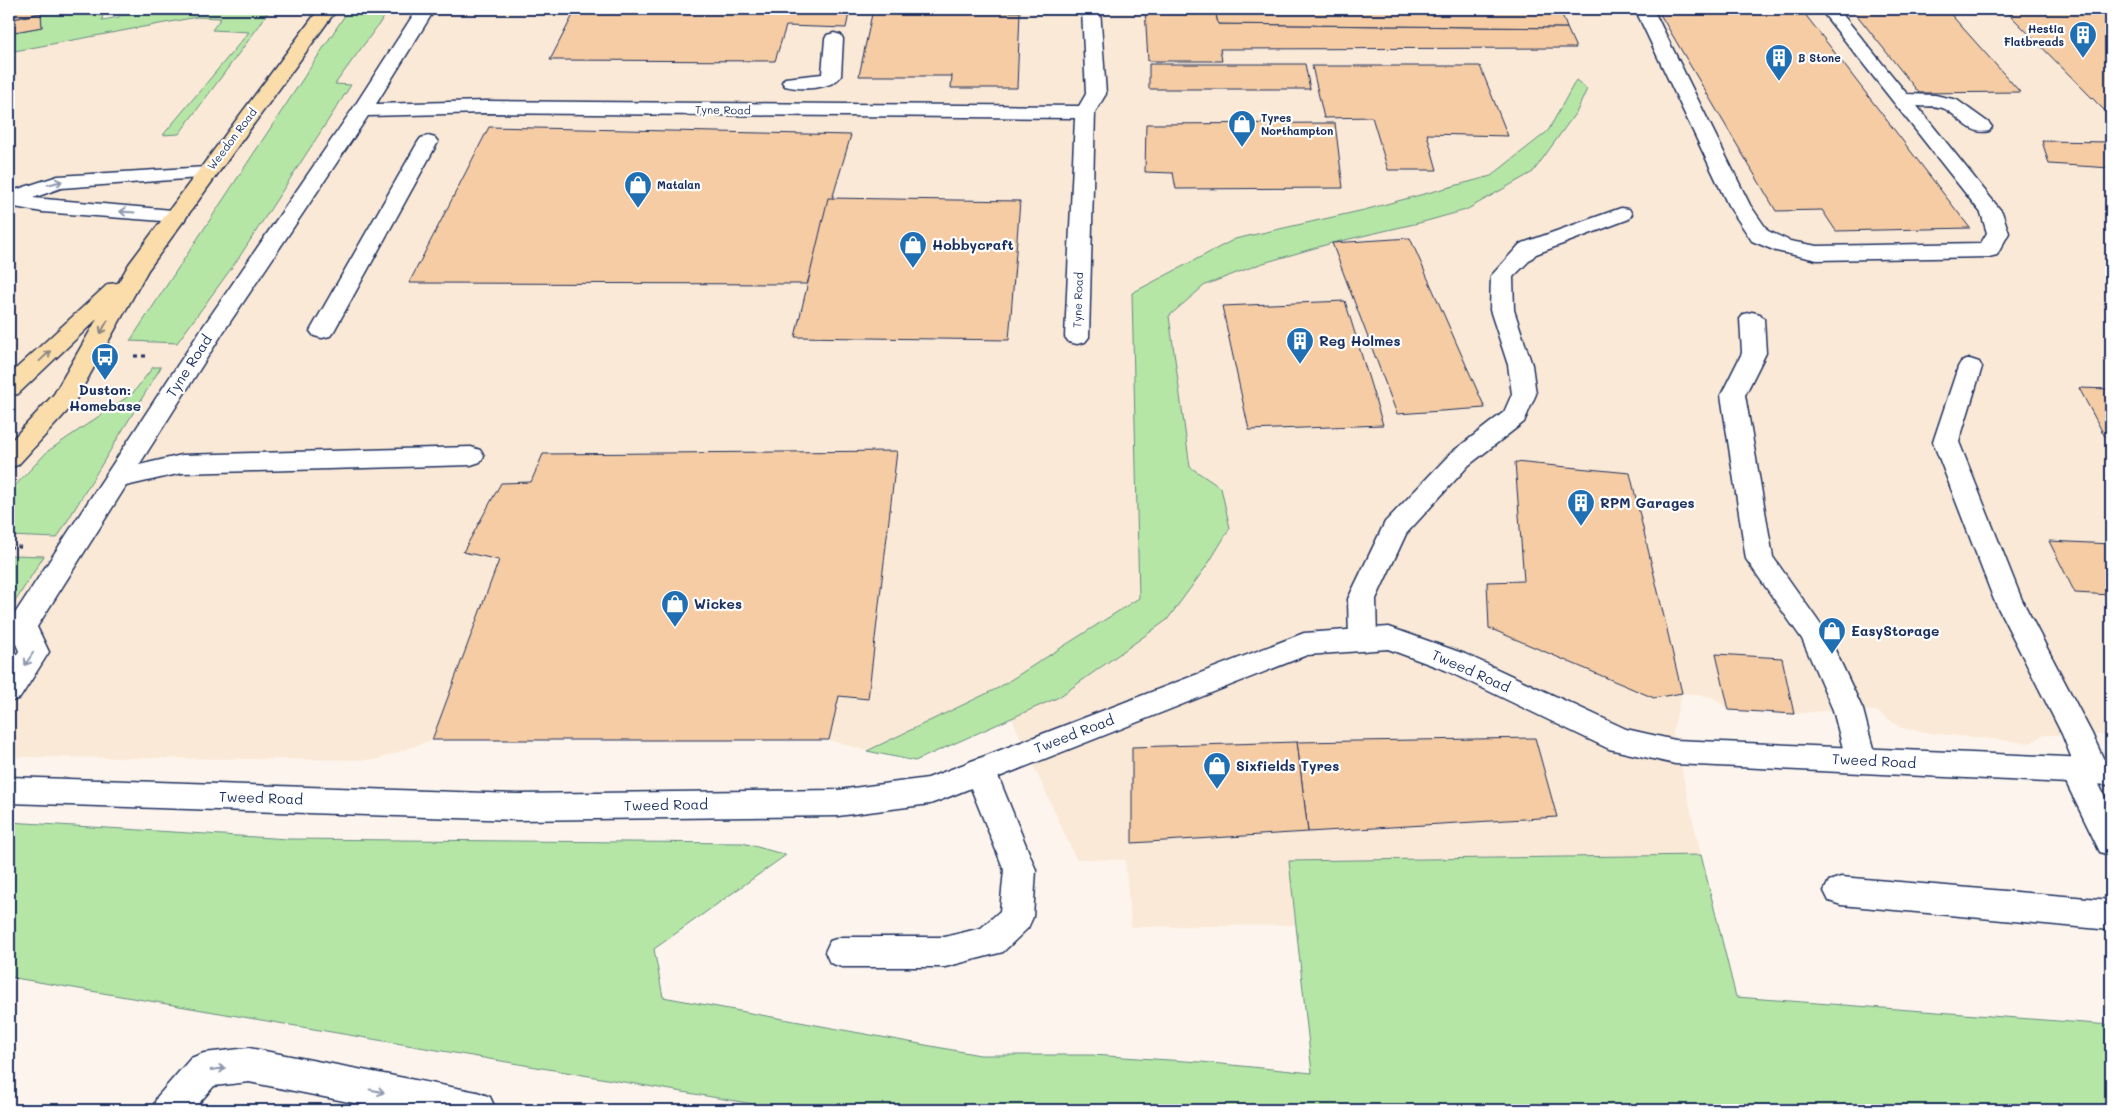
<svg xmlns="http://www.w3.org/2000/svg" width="2120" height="1119" font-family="Mali,sans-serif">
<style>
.built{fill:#fbe9d7}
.green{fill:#b5e6a6;stroke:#688a82}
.building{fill:#f5cca4;stroke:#1b2f5e}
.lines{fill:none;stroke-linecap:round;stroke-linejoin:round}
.service-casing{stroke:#1b2f5e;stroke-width:3}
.minor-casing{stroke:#1b2f5e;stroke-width:3}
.primary-casing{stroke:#1b2f5e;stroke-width:3}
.path{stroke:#1b2f5e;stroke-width:3;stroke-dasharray:4 4;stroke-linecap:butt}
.service{fill:#fff;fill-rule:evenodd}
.minor{fill:#fff;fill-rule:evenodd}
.primary{fill:#faddab;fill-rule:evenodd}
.oneway{stroke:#8d97ae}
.oneway2{stroke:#8a8684}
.labels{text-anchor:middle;stroke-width:4.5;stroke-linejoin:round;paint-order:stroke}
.far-poi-label{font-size:11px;font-weight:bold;fill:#1b2f5e;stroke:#fff;text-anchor:start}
.far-street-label{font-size:11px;fill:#1b2f5e;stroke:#fff}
.poi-label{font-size:14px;font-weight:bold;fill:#1b2f5e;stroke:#fff;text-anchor:start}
.street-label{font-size:14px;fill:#1b2f5e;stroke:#fff}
</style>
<rect width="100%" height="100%" fill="#fdf5ed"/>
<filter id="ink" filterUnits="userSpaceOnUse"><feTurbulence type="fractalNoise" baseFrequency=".02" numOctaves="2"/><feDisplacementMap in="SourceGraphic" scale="10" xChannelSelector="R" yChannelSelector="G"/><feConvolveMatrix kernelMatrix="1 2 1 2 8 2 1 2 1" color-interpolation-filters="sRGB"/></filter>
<g filter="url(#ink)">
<polygon class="built" points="166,9 2111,9 2111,389 2079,389 2111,448 2111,735 2043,735 2031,743 1929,733 1901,728 1876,711 1836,710 1794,714 1729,710 1712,697 1682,693 1673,731 1701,855 1290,861 1295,925 1131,927 1125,860 1076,859 998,688 867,751 828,740 432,740 376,760 9,757 9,37"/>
<g class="green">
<polygon points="40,9 104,9 102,20 119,17 124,9 270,9 259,26 179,134 163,135 249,32 212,30 221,18 197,17 9,52 9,33 42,27"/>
<polygon points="349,9 390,9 335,84 351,85 238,259 177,343 130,341"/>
<polygon points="1576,80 1587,89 1577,111 1533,172 1466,210 1423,222 1332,243 1260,264 1205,285 1169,316 1190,467 1221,488 1230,528 1208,564 1167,620 1059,697 915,761 867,751 998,688 1139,598 1132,293 1235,239 1364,210 1491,176 1548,131"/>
<polygon points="153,367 161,367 57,538 9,536 9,492 48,451 133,393"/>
<polygon points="9,555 44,556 9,611"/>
<polygon points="9,822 288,839 743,843 786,855 654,949 663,997 980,1055 1092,1055 1201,1062 1312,1073 1289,861 1701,855 1736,997 2111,1025 2111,1110 788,1110 9,977"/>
</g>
<g class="building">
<polygon points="9,9 40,9 41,13 9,20"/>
<polygon points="576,9 850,9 846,28 786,26 775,61 550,60"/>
<polygon points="873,9 924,9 923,12 1020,12 1017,88 951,88 952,76 859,76"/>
<polygon points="1145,9 1215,9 1218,24 1567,28 1576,48 1220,49 1222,61 1148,61"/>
<polygon points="1215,9 1560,9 1567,28 1218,24"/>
<polygon points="1657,9 1801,9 1970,228 1836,231 1822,210 1776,211"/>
<polygon points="1852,9 1946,9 2020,92 1919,93"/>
<polygon points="2004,9 2111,9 2111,110 2104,110"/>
<polygon points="41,13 42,27 9,33 9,20"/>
<polygon points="1149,64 1305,64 1310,89 1149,89"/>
<polygon points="1312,66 1480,66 1508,136 1427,134 1437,170 1388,170 1372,117 1324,118"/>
<polygon points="1335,123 1343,188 1176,189 1173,173 1145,172 1146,124"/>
<polygon points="489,127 851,135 807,284 409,283"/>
<polygon points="2042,141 2111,142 2111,168 2049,164"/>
<polygon points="828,198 1020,201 1009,340 795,337"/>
<polygon points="1410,238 1485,408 1397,414 1332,243"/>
<polygon points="1345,301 1383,425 1249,430 1222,306"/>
<polygon points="2079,388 2111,389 2111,448"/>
<polygon points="897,451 868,699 839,696 829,740 432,740 499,560 463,552 501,483 531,482 543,454"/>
<polygon points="1515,462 1630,473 1682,693 1654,698 1489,628 1487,582 1524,581"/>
<polygon points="2049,541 2111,544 2111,595 2075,593"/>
<polygon points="1716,654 1782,658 1794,714 1729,710"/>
<polygon points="1535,738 1557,817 1308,832 1297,742"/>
<polygon points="1297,742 1308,832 1132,843 1132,747"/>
</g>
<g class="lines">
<defs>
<g id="service">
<polygon points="417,9 435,9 376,104 486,101 1079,106 1086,94 1082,9 1100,9 1106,94 1095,112 1089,337 1085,342 1077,344 1069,342 1065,337 1075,118 486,113 368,116 224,331 139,465 182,455 471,447 480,450 484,456 480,462 471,465 182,473 126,486 37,627 49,652 20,698 9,702 9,666 19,651 15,642 9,644 9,620 12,618 200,331 352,110"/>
<path d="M 1635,9 L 1653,9 L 1750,205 L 1768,231 L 1790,241 L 1817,246 L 1981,243 L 1987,233 L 1981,213 L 1820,9 L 1838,9 L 1907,94 L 1935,95 L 1957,100 L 1989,123 L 1992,127 L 1989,131 C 1971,136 1960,117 1945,109 C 1937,105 1926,107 1917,106 L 2002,212 L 2009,233 L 1997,255 L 1989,257 L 1817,260 L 1776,251 L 1752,241 L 1728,205 Z"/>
<path d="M 834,33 L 841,35 L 843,39 L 841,76 C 831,90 800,90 785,86 L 782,82 L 785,78 L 822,74 L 825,39 L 827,35 Z"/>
<polygon points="428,136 435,138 438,142 334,331 330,336 322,338 314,336 310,331 418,142 421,138"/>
<polygon points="206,167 213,169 216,173 213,177 61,188 33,198 184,211 187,216 184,221 176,222 42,212 9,206 9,192 58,176"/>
<polygon points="1621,208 1629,209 1632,214 1629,219 1536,254 1513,277 1514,310 1532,365 1536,394 1524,422 1469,465 1406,534 1376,599 1377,640 1373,648 1363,651 1353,648 1349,640 1348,599 1385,522 1451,453 1504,412 1512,394 1508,365 1490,310 1491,276 1520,244"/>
<polygon points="1752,312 1760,314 1764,319 1766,353 1745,395 1773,557 1828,635 1863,710 1876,760 1872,769 1861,773 1850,769 1846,760 1833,710 1802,639 1746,559 1721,395 1742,353 1740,319 1744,314"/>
<polygon points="1970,359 1979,362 1982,367 1959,442 2022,600 2092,734 2109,771 2104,780 2098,782 2111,810 2111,856 2100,852 2060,770 2065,761 2072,759 2062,734 1994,600 1933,442 1958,367 1961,362"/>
<polygon points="980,758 991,762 996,771 1036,870 1033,917 1028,928 1003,952 945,967 842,967 830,963 825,952 830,941 842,937 945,937 981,928 1000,911 1004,870 964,771 969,762"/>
<polygon points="1841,877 2111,900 2111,930 1841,905 1829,901 1824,891 1829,881"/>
<polygon points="249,1048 477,1092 490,1097 496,1110 389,1110 249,1082 214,1086 193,1110 152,1110 157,1097 191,1058 204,1053"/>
</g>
<polygon id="minor" points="1389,627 1465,654 1626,729 1675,740 2111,759 2111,785 1675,764 1609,749 1445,670 1388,649 1307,655 941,800 930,804 838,816 518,820 9,803 9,777 518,794 838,790 928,778 1304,633"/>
<polygon id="primary" points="319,9 337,9 148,270 73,405 18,465 9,468 9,443 54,394 97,319 18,394 9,396 9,375 108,284 118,283 129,264"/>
</defs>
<use href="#service" class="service-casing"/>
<use href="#minor" class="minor-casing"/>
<use href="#primary" class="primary-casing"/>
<g class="path">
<polyline points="134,356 148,356"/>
<polyline points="9,547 24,547"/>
</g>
<use href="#service" class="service"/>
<use href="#minor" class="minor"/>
<use href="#primary" class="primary"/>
</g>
<defs><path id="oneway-shaft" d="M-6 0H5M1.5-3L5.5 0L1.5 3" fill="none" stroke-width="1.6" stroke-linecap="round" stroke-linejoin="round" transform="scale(1.25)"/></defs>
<g class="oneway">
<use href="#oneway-shaft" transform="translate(55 183) rotate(-14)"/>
<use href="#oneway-shaft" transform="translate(127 212) rotate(-176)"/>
<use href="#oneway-shaft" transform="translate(29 659) rotate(123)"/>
<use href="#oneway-shaft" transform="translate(218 1069) rotate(-7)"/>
<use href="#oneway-shaft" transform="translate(377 1091) rotate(11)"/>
</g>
<g class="oneway2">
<use href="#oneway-shaft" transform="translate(104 327) rotate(119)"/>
<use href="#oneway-shaft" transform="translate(45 356) rotate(-43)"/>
</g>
</g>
<defs>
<symbol id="building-pin" viewBox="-11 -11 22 30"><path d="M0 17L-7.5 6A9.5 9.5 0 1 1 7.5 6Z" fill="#1f6fb2" stroke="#fff"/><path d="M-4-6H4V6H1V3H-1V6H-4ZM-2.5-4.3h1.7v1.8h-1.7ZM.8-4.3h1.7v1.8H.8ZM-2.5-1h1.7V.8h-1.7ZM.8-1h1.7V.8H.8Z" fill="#fff"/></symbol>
<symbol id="shop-pin" viewBox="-11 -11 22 30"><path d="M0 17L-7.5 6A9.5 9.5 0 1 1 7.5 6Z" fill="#1f6fb2" stroke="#fff"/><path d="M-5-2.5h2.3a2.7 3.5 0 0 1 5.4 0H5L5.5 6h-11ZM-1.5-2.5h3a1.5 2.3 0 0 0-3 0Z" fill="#fff"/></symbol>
<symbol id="bus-pin" viewBox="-11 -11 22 30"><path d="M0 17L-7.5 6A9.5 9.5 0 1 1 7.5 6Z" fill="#1f6fb2" stroke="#fff"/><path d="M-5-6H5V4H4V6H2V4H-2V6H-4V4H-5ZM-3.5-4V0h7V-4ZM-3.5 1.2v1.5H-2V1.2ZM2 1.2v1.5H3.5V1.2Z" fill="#fff"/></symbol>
</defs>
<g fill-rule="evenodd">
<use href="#building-pin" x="2067" y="19" width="32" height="43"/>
<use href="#building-pin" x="1763" y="42" width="32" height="43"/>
<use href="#shop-pin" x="1226" y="108" width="32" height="43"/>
<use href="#shop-pin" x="622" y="169" width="32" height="43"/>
<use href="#shop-pin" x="897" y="229" width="32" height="43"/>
<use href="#building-pin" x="1284" y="325" width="32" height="43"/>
<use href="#bus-pin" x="89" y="341" width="32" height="43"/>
<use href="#building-pin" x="1565" y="487" width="32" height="43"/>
<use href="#shop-pin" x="659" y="588" width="32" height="43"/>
<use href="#shop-pin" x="1816" y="615" width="32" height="43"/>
<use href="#shop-pin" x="1201" y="750" width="32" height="43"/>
</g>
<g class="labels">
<g class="far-poi-label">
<text x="2064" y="33" text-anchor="end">Hestia<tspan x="2064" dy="13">Flatbreads</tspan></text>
<text x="1798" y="62">B Stone</text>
<text x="1261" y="122">Tyres<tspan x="1261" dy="13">Northampton</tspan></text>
<text x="657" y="189">Matalan</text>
</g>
<g class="far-street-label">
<text transform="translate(723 110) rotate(1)" y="4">Tyne Road</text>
<text transform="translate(232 139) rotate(-53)" y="4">Weedon Road</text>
<text transform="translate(1078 300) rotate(-88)" y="4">Tyne Road</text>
</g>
<g class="poi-label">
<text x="932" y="250">Hobbycraft</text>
<text x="1319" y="346">Reg Holmes</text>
<text x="105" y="395" text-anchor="middle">Duston:<tspan x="105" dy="16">Homebase</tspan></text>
<text x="1600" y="508">RPM Garages</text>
<text x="694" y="609">Wickes</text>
<text x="1851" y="636">EasyStorage</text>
<text x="1236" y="771">Sixfields Tyres</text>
</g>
<g class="street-label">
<text transform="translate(189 366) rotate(-57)" y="5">Tyne Road</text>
<text transform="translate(1471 671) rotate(24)" y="5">Tweed Road</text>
<text transform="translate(1074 734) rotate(-21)" y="5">Tweed Road</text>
<text transform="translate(1874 761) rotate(3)" y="5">Tweed Road</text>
<text transform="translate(261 798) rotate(2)" y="5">Tweed Road</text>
<text transform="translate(666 805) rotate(-1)" y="5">Tweed Road</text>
</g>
</g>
<rect width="2120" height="1119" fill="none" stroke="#fff" stroke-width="30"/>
<rect x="15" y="15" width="2090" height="1089" fill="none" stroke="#1b2f5e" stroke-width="2" filter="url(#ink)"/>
</svg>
